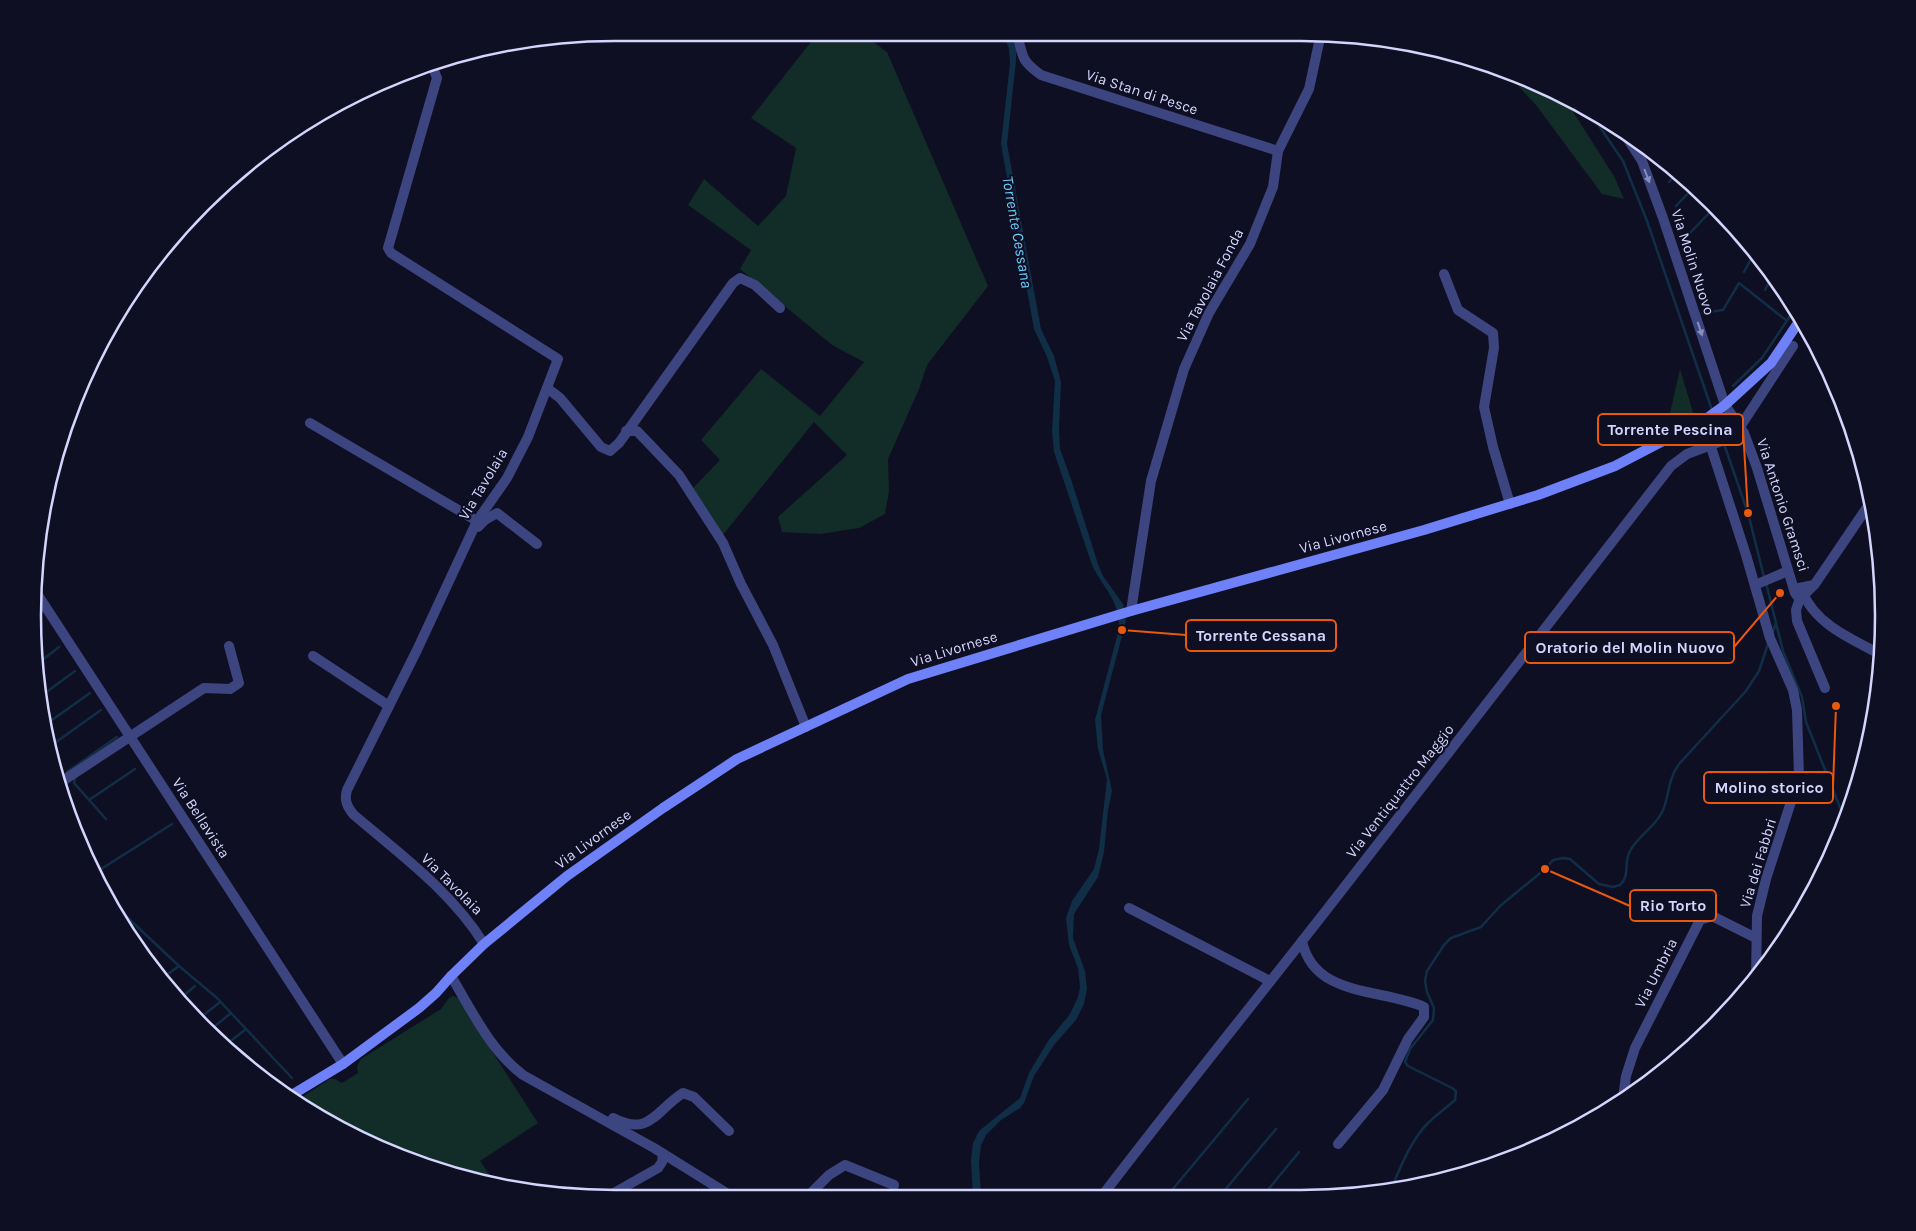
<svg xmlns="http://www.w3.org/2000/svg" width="1916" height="1231" font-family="Karla,sans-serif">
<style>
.green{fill:#122c27}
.water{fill:#102e46}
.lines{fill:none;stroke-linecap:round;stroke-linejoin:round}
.stream{stroke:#102e46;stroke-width:2.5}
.minor{stroke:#3c457f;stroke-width:10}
.tertiary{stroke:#3c457f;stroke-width:10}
.secondary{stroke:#6e81f8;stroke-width:10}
.oneway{fill:#888dbe}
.labels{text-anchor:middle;stroke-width:4.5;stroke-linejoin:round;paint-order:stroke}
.street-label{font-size:15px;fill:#d3d5fd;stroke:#0f0f23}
.water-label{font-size:16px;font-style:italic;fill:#66ccf8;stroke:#0f0f23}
.rim{fill:none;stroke:#d3d5fd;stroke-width:2.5}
.leader{fill:none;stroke:#e8590c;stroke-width:2}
.callout-dot{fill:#e8590c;stroke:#0f0f23;stroke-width:2}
.callout{fill:#0f0f23;stroke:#e8590c;stroke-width:2}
.callout-label{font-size:16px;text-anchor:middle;font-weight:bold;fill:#d3d5fd}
</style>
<rect width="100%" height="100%" fill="#0f0f23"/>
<g class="green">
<polygon points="814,38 868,38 887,52 988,286 927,365 919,389 888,459 889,491 885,514 859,528 820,534 782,532 778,517 847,455 814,422 722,536 693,488 720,460 701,440 761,369 820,416 864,362 832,345 740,269 751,250 688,205 704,179 758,226 786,196 796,148 751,118"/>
<polygon points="1505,72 1524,77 1563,96 1614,176 1624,199 1602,194 1536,105"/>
<polygon points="1680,369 1695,419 1672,432 1668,422"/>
<polygon points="453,996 458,998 538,1123 480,1161 494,1181 392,1154 324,1120 296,1101 330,1079 335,1079 342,1083 358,1073 357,1066 361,1059 441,1009 449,998"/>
</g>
<path class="water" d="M 1005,38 L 1012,38 L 1016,50 L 1016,61 L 1007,144 L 1041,329 L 1054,356 L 1061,382 L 1059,429 L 1060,449 L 1071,479 L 1098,564 L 1103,576 L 1123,604 L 1126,621 L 1101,715 L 1103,750 L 1112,791 L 1108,810 L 1104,852 L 1098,877 L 1074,914 L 1073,938 L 1085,971 L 1087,989 L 1084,1004 L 1076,1020 L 1054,1045 L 1034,1076 L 1024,1103 L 1020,1108 L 1001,1120 L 986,1135 L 981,1145 L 979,1163 L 981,1196 L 973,1196 L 971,1160 L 973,1143 L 979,1131 L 1020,1098 L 1029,1073 L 1048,1041 L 1070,1014 L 1078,997 L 1080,987 L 1078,968 L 1069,945 L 1066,918 L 1072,901 L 1094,869 L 1099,849 L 1107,779 L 1098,749 L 1095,720 L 1119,629 C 1120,600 1104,590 1092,565 L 1054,452 L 1052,431 L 1055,381 L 1047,357 L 1034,329 L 1001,144 L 1010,63 L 1009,49 Z"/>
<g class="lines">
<g class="stream">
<polyline points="1587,108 1623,161 1647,221 1712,410"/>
<polyline points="1645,158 1644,156 1649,151"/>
<polyline points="1669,182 1678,172"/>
<polyline points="1676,206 1694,187"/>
<polyline points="1689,234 1714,208"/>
<polyline points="1744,272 1755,252"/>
<polyline points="1765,290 1772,276"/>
<polyline points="1702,313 1723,310 1739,283 1787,321"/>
<polyline points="1733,386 1762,358 1794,310"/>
<polyline points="1714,416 1722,439"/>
<polyline points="1724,444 1748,513 1764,577"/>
<polyline points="1766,583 1783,651 1802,697 1806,722 1845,820"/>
<polyline points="1773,632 1776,623"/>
<polyline points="36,665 59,647"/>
<polyline points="41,696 75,671"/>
<polyline points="45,725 90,693"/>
<polyline points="49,747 101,710"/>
<polyline points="67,772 117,737"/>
<polyline points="75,778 74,783 106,819"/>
<polyline points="89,800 135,769"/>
<polyline points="95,873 172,824"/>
<polyline points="111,902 179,966 217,998 292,1078"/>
<polyline points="125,928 126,927"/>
<polyline points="164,977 179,966"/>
<polyline points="182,997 195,986"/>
<polyline points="200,1018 220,1002"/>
<polyline points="210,1030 231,1013"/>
<polyline points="224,1046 245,1030"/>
<path d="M 1391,1189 C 1400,1168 1411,1140 1428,1123 C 1436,1115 1446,1108 1455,1100 L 1456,1091 L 1452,1088 L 1408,1066 L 1405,1062 L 1410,1049 L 1433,1020 L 1434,1008 L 1427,992 L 1425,981 L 1427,971 L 1444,945 L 1451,938 L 1481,927 L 1500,906 L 1545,869 L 1553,860 L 1563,858 L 1570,859 L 1599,884 L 1613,887 L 1620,885 C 1630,876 1624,864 1629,853 C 1636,837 1653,829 1661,814 C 1670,799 1666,782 1679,764 L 1746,691 L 1759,671 L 1768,644"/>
<polyline points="1167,1196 1248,1099"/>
<polyline points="1219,1197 1276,1129"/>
<polyline points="1262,1197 1299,1152"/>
<polyline points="1304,1197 1307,1194"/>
</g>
<g class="minor">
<path d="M 1018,38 C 1023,59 1023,62 1041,75 L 1278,151"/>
<path d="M 426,65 L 433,68 L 437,78 L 388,248 L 391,253 L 558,359 L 528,437 L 507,478 L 477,521 L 417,650 L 347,790 C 344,800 347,807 354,815 C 400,854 452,892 484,944"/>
<polyline points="1624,133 1642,161 1663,218 1725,405"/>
<polyline points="1444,274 1458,310 1493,333 1494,348 1484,407 1493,447 1510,504"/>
<polyline points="1793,346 1740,427 1744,433 1757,468 1795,593 1798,597 1802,597 1814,585"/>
<polyline points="547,388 560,398 601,447 610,451 619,443 733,283 740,278 755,285 780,308"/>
<polyline points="310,423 477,521"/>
<polyline points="626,431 637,431 679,475 723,543 741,584 773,645 806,727"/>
<polyline points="1710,444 1746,555 1770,638 1793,690 1797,710 1799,777 1766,879 1757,916 1756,976"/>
<polyline points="478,527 485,520 497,513 537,544"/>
<polyline points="1755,585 1788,571"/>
<polyline points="34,589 343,1064"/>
<polyline points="1794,589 1814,585 1817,581 1870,503"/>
<path d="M 1802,591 C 1815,624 1851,639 1880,654"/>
<polyline points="1800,598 1796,610 1797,621 1825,688"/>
<polyline points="1131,611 1151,481 1184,369 1209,313 1250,244 1273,187 1278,151 1309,89 1320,38"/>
<polyline points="313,656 389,706"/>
<polyline points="58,784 204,688 230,689 239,683 229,646"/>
<polyline points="1129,908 1270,981"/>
<path d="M 1302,941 C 1314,998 1382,988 1424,1007 L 1424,1017 L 1408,1039 L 1383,1090 L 1338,1144"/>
<path d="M 451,976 C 472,1011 490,1050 523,1075 L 654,1148 L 728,1194"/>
<polyline points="1623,1098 1626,1076 1635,1048 1700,920 1712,916 1756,938"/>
<path d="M 613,1118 C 650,1137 655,1111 683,1093 L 694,1097 L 729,1131"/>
<polyline points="612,1194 658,1168 662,1162 663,1154"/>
<polyline points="809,1195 829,1175 845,1165 894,1185"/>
</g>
<path class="tertiary" d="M 1102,1196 C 1183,1090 1267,987 1349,881 C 1457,743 1563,604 1671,466 L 1687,454 L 1727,439 L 1740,427 L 1725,405"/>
<polyline class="secondary" points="290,1096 343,1064 419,1008 436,993 451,976 484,944 567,876 663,808 737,759 908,679 1131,611 1424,530 1538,495 1615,466 1707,418 1725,405 1771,363 1800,320"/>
</g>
<defs><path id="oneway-solid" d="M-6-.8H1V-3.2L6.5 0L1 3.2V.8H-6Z" transform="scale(1.25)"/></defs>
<g class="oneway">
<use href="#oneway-solid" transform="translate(1647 176) rotate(69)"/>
<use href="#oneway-solid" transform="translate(1700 329) rotate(71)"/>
</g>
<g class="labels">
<g class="street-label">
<text transform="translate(1142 92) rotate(18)" y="5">Via Stan di Pesce</text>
<text transform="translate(1693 262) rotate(72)" y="5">Via Molin Nuovo</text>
<text transform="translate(1210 285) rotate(-62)" y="5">Via Tavolaia Fonda</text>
<text transform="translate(483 484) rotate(-59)" y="5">Via Tavolaia</text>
<text transform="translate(1783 505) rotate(72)" y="5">Via Antonio Gramsci</text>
<text transform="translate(1343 537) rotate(-15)" y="5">Via Livornese</text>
<text transform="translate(954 649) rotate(-17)" y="5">Via Livornese</text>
<text transform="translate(1400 791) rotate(-52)" y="5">Via Ventiquattro Maggio</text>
<text transform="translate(201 818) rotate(57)" y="5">Via Bellavista</text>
<text transform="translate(593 839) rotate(-36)" y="5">Via Livornese</text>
<text transform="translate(1758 863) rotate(-73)" y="5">Via dei Fabbri</text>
<text transform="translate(452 884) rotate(45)" y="5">Via Tavolaia</text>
<text transform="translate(1656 973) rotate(-63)" y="5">Via Umbria</text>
</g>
<g class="water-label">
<text transform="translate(1018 232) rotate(80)" y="6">Torrente Cessana</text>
</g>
</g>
<path d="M0 0H1916V1231H0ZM615 41H1301A574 574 0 0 1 1875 615V616A574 574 0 0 1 1301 1190H615A574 574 0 0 1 41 616V615A574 574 0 0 1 615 41Z" fill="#0f0f23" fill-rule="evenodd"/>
<path class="rim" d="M615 41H1301A574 574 0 0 1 1875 615V616A574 574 0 0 1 1301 1190H615A574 574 0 0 1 41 616V615A574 574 0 0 1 615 41Z"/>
<path class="leader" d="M1748 513L1743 429M1122 630L1186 635M1780 593L1734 647M1836 706L1833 787M1545 869L1630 906"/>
<g class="callout-dot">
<circle cx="1748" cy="513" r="5"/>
<circle cx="1122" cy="630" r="5"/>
<circle cx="1780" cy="593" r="5"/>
<circle cx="1836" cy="706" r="5"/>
<circle cx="1545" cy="869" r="5"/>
</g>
<g class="callout">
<rect x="1598" y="414" width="145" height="31" rx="5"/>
<rect x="1186" y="620" width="150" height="31" rx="5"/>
<rect x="1525" y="632" width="209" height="31" rx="5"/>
<rect x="1704" y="772" width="129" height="31" rx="5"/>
<rect x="1630" y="890" width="86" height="31" rx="5"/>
</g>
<g class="callout-label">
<text x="1670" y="435">Torrente Pescina</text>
<text x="1261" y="641">Torrente Cessana</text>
<text x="1630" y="653">Oratorio del Molin Nuovo</text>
<text x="1769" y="793">Molino storico</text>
<text x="1673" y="911">Rio Torto</text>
</g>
</svg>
